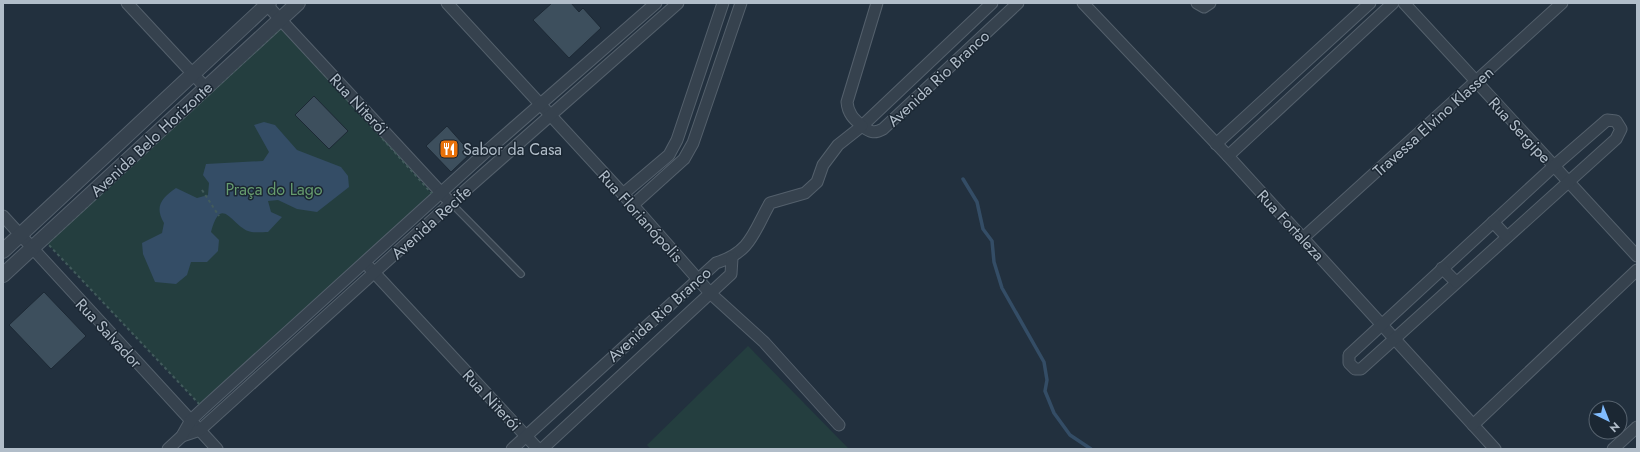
<svg xmlns="http://www.w3.org/2000/svg" width="1640" height="452" font-family="Jost,sans-serif">
<style>
.green{fill:#243e3f}
.water{fill:#344d66}
.lines{fill:none;stroke-linecap:round;stroke-linejoin:round}
.stream{stroke:#344d66;stroke-width:3.5}
.building{fill:#3d4f5d;stroke:#1d2935}
.service-casing{stroke:#54606c;stroke-width:8}
.minor-casing{stroke:#54606c;stroke-width:13}
.tertiary-casing{stroke:#54606c;stroke-width:16}
.path{stroke:#425b5c;stroke-width:2;stroke-dasharray:3 3;stroke-linecap:butt}
.service{stroke:#36424e;stroke-width:5.5}
.minor{stroke:#36424e;stroke-width:11}
.tertiary{stroke:#36424e;stroke-width:14}
.labels{text-anchor:middle;stroke-width:3;stroke-linejoin:round;paint-order:stroke}
.street-label{font-size:16px;fill:#b1bdc9;stroke:#1b2733}
.poi-label{font-size:16px;fill:#b1bdc9;stroke:#1b2733;text-anchor:start}
.park-label{font-size:16px;fill:#679c6f;stroke:#1b2733}
</style>
<rect width="100%" height="100%" fill="#22303e"/>
<g class="green">
<polygon points="282,27 435,197 202,407 47,243"/>
<polygon points="748,346 849,449 651,449 647,445"/>
</g>
<path class="water" d="M 264,122 L 275,125 L 297,150 L 341,167 L 348,176 L 349,187 L 317,212 L 297,209 L 278,200 L 268,201 L 271,212 L 282,217 L 268,232 C 262,232 253,233 248,231 C 231,224 221,194 211,232 L 219,240 L 218,251 L 207,262 L 191,262 L 187,275 L 176,284 L 155,282 L 143,254 L 142,243 L 162,233 L 164,223 C 154,206 162,198 176,188 L 197,198 L 208,195 L 209,183 L 203,175 L 206,164 L 263,161 L 269,152 L 254,125 Z"/>
<g class="lines">
<polyline class="stream" points="963,179 977,202 983,229 992,241 994,262 1002,288 1044,362 1047,380 1045,391 1054,413 1070,435 1091,449"/>
</g>
<g class="building">
<polygon points="552,3 571,3 579,12 583,8 601,28 569,58 533,20"/>
<polygon points="314,96 348,131 329,149 295,115"/>
<polygon points="447,126 471,153 451,172 426,146"/>
<polygon points="44,292 86,336 51,369 9,325"/>
</g>
<g class="lines">
<defs>
<polyline id="service" points="451,203 521,274"/>
<g id="minor">
<polyline points="127,3 206,88"/>
<polyline points="447,3 623,194 710,293 764,342 839,425"/>
<path d="M 992,3 L 862,126 C 870,132 874,134 883,129 L 1018,3"/>
<polyline points="1083,3 1228,156 1495,449"/>
<polyline points="1197,3 1204,7 1210,3"/>
<polyline points="1404,3 1637,256"/>
<polyline points="267,5 446,198"/>
<polygon points="1607,120 1616,121 1621,129 1616,139 1361,369 1355,369 1349,363 1349,355 1554,166"/>
<polyline points="1216,144 1370,3"/>
<polyline points="1228,156 1393,3"/>
<polyline points="623,194 669,155 677,140 723,3"/>
<polyline points="633,205 684,159 693,143 741,3"/>
<polyline points="3,216 217,449"/>
<polyline points="1493,222 1507,237"/>
<polyline points="1303,238 1562,3"/>
<polyline points="369,267 538,449"/>
<polyline points="1442,268 1456,282"/>
<polyline points="1473,425 1637,270"/>
<polyline points="182,436 200,430 451,203 678,3"/>
<polyline points="168,449 182,436 191,420 206,406 488,150 656,3"/>
<path d="M 512,449 L 716,263 C 751,252 753,233 770,203 L 805,193 L 817,182 L 823,165 L 838,145 L 862,126 C 854,119 848,114 847,102 L 877,3"/>
<polyline points="542,449 731,274 732,258"/>
<polyline points="1613,449 1637,427"/>
</g>
<g id="tertiary">
<polyline points="3,251 269,3"/>
<polyline points="3,275 298,3"/>
</g>
</defs>
<use href="#service" class="service-casing"/>
<use href="#minor" class="minor-casing"/>
<use href="#tertiary" class="tertiary-casing"/>
<g class="path">
<polygon points="282,27 435,197 202,407 47,243"/>
<polyline points="202,190 219,216"/>
</g>
<use href="#service" class="service"/>
<use href="#minor" class="minor"/>
<use href="#tertiary" class="tertiary"/>
</g>
<defs>
<symbol id="restaurant-square" viewBox="-11 -11 22 22"><rect x="-9" y="-9" width="18" height="18" rx="4" fill="#e8710a" stroke="#1b2733"/><path d="M-5-6h1v4h1v-4h1v4h1v-4h1v5L-1.5 .5V6h-2V.5L-5-1ZM5-6V6H3V1.5H1.5Q1.5-4 5-6Z" fill="#fff"/></symbol>
</defs>
<g fill-rule="evenodd">
<use href="#restaurant-square" x="438" y="138" width="22" height="22"/>
</g>
<g class="labels">
<g class="street-label">
<text transform="translate(938 78) rotate(-43)" y="6">Avenida Rio Branco</text>
<text transform="translate(359 104) rotate(47)" y="6">Rua Niterói</text>
<text transform="translate(1433 121) rotate(-42)" y="6">Travessa Elvino Klassen</text>
<text transform="translate(1520 130) rotate(47)" y="6">Rua Sergipe</text>
<text transform="translate(151 139) rotate(-43)" y="6">Avenida Belo Horizonte</text>
<text transform="translate(641 216) rotate(48)" y="6">Rua Florianópolis</text>
<text transform="translate(431 222) rotate(-42)" y="6">Avenida Recife</text>
<text transform="translate(1291 225) rotate(47)" y="6">Rua Fortaleza</text>
<text transform="translate(659 314) rotate(-42)" y="6">Avenida Rio Branco</text>
<text transform="translate(109 333) rotate(47)" y="6">Rua Salvador</text>
<text transform="translate(492 400) rotate(47)" y="6">Rua Niterói</text>
</g>
<g class="poi-label">
<text x="463" y="155">Sabor da Casa</text>
</g>
<g class="park-label">
<text x="274" y="195">Praça do Lago</text>
</g>
</g>
<rect width="1640" height="452" fill="none" stroke="#b1bdc9" stroke-width="8"/>
<g transform="translate(1608 420) rotate(137)"><circle r="19" fill="#1b2733" stroke="#57636f"/>
<path d="M0-3L7 15L0 10L-7 15Z" fill="#81bcfe"/>
<text y="-6" font-size="11" font-weight="bold" text-anchor="middle" fill="#b1bdc9">N</text>
</g>
</svg>
